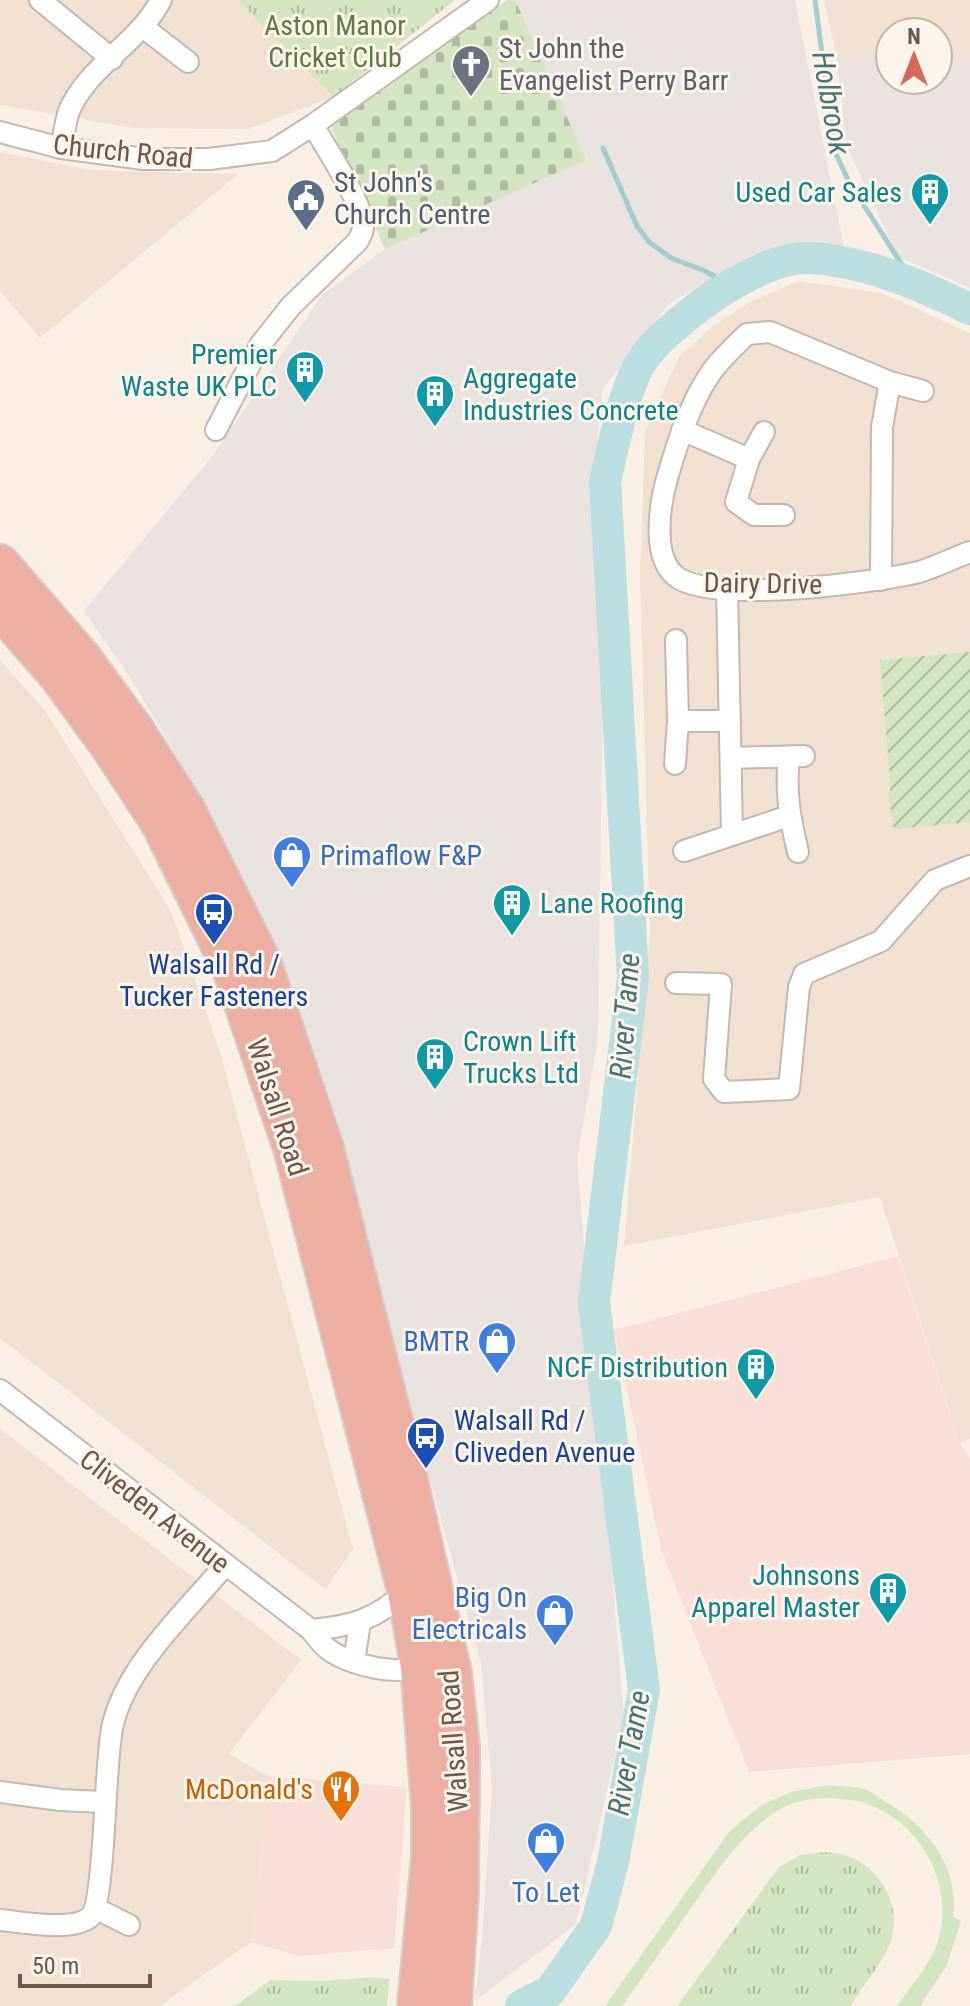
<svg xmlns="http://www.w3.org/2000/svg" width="970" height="2006" font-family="'Roboto Condensed',sans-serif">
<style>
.residential{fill:#f0e1d3}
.commercial{fill:#f8e0d9}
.industrial{fill:#e9e2de}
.grass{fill:url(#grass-tufts)}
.cemetery{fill:url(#cemetery-stones)}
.garden{fill:url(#garden-furrows)}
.pitch{fill:#d4e5c4}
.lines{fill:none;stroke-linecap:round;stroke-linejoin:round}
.stream{stroke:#a3cdd1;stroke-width:5}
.river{stroke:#bbdee0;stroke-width:32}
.street-casing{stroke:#c8b7ac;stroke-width:24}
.highway-casing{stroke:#d4ccca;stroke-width:42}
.street{stroke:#fff;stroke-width:20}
.highway{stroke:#ecafa2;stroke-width:38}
.labels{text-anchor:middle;stroke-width:6;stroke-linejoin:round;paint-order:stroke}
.park-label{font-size:28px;fill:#5b7949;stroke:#fdf4ea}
.worship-label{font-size:28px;fill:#5b616d;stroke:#fdf4ea;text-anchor:start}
.street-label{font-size:28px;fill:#6e564d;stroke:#fdf4ea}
.service-label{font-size:28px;fill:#4e5e75;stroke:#fdf4ea;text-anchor:start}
.culture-label{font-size:28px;fill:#0d838f;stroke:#fdf4ea;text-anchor:end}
.shop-label{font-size:28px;fill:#366cbe;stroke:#fdf4ea;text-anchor:end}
.transit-label{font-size:28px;fill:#164399;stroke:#fdf4ea}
.food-label{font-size:28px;fill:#c56008;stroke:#fdf4ea;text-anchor:end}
.water-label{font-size:30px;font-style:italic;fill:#467579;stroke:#fdf4ea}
</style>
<defs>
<pattern id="grass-tufts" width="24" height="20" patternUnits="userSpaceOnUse" patternTransform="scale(2)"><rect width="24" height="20" fill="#d4e5c4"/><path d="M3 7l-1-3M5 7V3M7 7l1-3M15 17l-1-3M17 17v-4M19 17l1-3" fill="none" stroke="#b0bca1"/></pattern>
<pattern id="cemetery-stones" width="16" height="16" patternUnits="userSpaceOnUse" patternTransform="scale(2)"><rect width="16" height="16" fill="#d4e5c4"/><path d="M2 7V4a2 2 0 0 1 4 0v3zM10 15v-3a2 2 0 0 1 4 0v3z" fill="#b0bca1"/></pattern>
<pattern id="garden-furrows" width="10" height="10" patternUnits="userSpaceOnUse" patternTransform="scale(2)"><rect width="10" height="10" fill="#d4e5c4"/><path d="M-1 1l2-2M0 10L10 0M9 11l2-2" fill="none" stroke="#b0bca1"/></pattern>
</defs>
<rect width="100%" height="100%" fill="#f9efe4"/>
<g class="residential">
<polygon points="0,0 238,0 333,97 248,129 132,128 2,105 0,104"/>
<polygon points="824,0 970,0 970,59 938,59 938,32 890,32 890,59 837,59"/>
<polygon points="0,152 90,170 238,174 40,338 0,291"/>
<polygon points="799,281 881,293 970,333 970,1439 960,1443 880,1197 624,1246 650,931 640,576 645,431 679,357 713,326 748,303"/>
<polygon points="0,660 44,709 171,911 220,1052 353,1549 325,1589 0,1338"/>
<polygon points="0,1429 301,1660 229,1754 268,1776 251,1942 159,2006 0,2006"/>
</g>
<g class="commercial">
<polygon points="898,1256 960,1443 970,1459 970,1754 749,1772 661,1549 614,1330"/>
<polygon points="268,1776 407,1787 394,1948 299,1956 251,1942"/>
</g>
<g class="industrial">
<polygon points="515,0 795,0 844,248 754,254 669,304 602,390 593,482 603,669 598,1039 577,1159 624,1718 576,1924 475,2001 482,1938 492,1789 481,1663 360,1228 278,949 201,798 130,677 84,611 214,454 323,294 385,249 585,160"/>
<polygon points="837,59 890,59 890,80 938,80 938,59 970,59 970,288 898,257 846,145"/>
</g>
<g class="grass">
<polygon points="238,0 455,0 333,97"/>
<path d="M 825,1852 C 833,1853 842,1854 850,1857 C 883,1870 903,1909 890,1943 C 881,1965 863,1986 850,2006 L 677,2006 L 779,1867 L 800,1855 Z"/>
<polygon points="371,1977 390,1979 387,2006 235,2006 270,1980 324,1981"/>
</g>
<polygon class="cemetery" points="507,0 515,0 586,160 385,249 331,127"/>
<polygon class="garden" points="970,652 970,822 894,829 888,793 890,792 890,779 880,660"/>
<path class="pitch" d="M 827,1785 C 839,1786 853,1786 865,1789 C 872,1792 879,1798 886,1802 C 928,1826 959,1867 953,1917 L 961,1921 L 946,1967 L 920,2006 L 897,2006 C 912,1984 935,1960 940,1933 C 952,1878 918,1821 865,1803 C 858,1800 849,1800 841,1799 C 822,1797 799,1799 782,1808 C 741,1832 716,1873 689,1911 C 667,1943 645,1974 622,2006 L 605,2006 L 729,1832 L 760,1806 L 791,1792 Z"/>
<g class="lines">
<g class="stream">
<polyline points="815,0 835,152 849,182 913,282"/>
<polyline points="603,148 637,226 649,242 671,258 705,271 730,285"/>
</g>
<path class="river" d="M 521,2006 L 550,1991 L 596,1926 L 613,1862 L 644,1690 L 594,1303 L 633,977 L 605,481 C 614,444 621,403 637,369 C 649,345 676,325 697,308 C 723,288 774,257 807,258 C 864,260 920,285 970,309"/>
<defs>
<g id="street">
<polyline points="40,0 112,59"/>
<polyline points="143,27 188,62"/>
<polyline points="0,132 61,148 144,159 209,159 272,151 313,125 488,0"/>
<path d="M 61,148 C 64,136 65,122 69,111 C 88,66 139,43 161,0"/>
<path d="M 923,391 L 890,382 L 770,332 L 747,334 C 735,346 720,359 710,374 C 690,404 678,441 668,475 C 660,502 650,559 678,578 C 717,603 873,583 919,572 C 936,567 953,558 970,552"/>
<path d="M 216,430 L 260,345 L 291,306 L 358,241 C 361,235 364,230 363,223 C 359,197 327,150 313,125"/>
<polyline points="682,430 749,459 736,502 754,515 784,515"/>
<polyline points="749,459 764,432"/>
<polyline points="881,580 882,427 890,382"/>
<polyline points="727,588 732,833"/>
<polyline points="678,721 730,721"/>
<path d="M 789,757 C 785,791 790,819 798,852"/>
<polyline points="731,758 804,756"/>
<polyline points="675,764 678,721 676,640"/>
<polyline points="684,851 789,816"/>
<polyline points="676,983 721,984 714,1079 724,1092 789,1089 799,987 804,974 881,941 935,880 970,866"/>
<path d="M 0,1390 L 311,1630 C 316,1636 321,1644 328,1649 C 346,1664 405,1680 424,1662"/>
<path d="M 311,1630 C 353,1626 376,1619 407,1591"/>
<polyline points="354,1662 360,1622"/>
<polyline points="0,1792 60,1800 104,1802"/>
<polyline points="95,1908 129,1925"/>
<path d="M 0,1920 C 22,1922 73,1932 90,1917 C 106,1903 104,1757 113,1724 C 127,1665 187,1611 225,1565"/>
</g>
<g id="highway">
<polyline points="0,564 80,656 135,731 185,809 261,961 324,1148 408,1480 452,1673 460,1747 459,1892 452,2006"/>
<polyline points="0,608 59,676 110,746 160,822 231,966 293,1148 407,1591 420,1666 431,1806 431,1857 417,2006"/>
</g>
</defs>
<use href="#street" class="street-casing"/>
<use href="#highway" class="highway-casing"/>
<use href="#street" class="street"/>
<use href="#highway" class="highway"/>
</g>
<defs>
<symbol id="church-pin" viewBox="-11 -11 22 30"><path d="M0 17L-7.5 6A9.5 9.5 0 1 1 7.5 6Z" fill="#6b7280" stroke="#fdf4ea"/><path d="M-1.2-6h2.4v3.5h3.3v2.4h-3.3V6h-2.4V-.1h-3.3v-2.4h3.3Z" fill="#fff"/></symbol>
<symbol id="building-pin" viewBox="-11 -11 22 30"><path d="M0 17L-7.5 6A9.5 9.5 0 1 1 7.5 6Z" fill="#0f9aa8" stroke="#fdf4ea"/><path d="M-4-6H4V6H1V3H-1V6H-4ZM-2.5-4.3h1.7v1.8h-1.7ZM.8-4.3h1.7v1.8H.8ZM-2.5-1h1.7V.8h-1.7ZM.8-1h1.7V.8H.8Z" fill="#fff"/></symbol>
<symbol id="civic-pin" viewBox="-11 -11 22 30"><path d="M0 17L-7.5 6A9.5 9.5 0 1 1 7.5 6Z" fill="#5c6f8a" stroke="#fdf4ea"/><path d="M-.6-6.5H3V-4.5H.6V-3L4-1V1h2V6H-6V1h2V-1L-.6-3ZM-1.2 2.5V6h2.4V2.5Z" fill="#fff"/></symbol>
<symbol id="shop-pin" viewBox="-11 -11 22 30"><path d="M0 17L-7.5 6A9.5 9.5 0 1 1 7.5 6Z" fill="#3f7fe0" stroke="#fdf4ea"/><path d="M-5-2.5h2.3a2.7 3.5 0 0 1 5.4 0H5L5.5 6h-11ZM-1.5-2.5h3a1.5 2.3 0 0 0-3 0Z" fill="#fff"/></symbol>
<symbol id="bus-pin" viewBox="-11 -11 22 30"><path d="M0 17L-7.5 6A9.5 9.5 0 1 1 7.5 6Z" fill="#1a4fb4" stroke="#fdf4ea"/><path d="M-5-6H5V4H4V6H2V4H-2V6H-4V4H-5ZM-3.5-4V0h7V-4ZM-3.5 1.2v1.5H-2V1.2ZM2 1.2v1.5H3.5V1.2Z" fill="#fff"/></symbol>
<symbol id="restaurant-pin" viewBox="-11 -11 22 30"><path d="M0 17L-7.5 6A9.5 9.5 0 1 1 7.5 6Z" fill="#e8710a" stroke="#fdf4ea"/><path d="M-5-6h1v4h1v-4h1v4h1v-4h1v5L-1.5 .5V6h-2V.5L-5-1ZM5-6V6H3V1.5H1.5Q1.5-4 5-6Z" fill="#fff"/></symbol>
</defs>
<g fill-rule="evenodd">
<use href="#church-pin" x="449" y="42" width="44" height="60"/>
<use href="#building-pin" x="908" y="170" width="44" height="60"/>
<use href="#civic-pin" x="284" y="176" width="44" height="60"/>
<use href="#building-pin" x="283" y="348" width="44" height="60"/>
<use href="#building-pin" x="413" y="372" width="44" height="60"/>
<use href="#shop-pin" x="270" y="833" width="44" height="60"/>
<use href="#building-pin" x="490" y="881" width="44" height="60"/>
<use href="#bus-pin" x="192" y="890" width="44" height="60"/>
<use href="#building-pin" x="413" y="1035" width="44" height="60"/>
<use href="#shop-pin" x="475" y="1319" width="44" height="60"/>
<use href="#building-pin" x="734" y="1345" width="44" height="60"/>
<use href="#bus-pin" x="404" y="1414" width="44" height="60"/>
<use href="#building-pin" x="866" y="1569" width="44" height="60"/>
<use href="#shop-pin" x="533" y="1591" width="44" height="60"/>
<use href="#restaurant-pin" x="319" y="1767" width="44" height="60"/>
<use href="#shop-pin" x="524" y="1819" width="44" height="60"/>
</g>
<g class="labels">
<g class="park-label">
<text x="335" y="35">Aston Manor<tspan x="335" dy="32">Cricket Club</tspan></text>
</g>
<g class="worship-label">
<text x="499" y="58">St John the<tspan x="499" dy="32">Evangelist Perry Barr</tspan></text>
</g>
<g class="street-label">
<text transform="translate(123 151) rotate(6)" y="10">Church Road</text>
<text transform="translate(763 583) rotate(1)" y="10">Dairy Drive</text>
<text transform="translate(278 1107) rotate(72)" y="10">Walsall Road</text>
<text transform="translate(155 1511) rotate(38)" y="10">Cliveden Avenue</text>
<text transform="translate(453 1741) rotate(-94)" y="10">Walsall Road</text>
</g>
<g class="service-label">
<text x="334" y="192">St John's<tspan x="334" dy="32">Church Centre</tspan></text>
</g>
<g class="culture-label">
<text x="902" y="202">Used Car Sales</text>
<text x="277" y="364">Premier<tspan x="277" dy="32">Waste UK PLC</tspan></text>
<text x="463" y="388" text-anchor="start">Aggregate<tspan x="463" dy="32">Industries Concrete</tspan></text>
<text x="540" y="913" text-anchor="start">Lane Roofing</text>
<text x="463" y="1051" text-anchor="start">Crown Lift<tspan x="463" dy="32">Trucks Ltd</tspan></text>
<text x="728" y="1377">NCF Distribution</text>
<text x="860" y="1585">Johnsons<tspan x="860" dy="32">Apparel Master</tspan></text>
</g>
<g class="shop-label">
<text x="320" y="865" text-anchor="start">Primaflow F&amp;P</text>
<text x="469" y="1351">BMTR</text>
<text x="527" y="1607">Big On<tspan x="527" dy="32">Electricals</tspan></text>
<text x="546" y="1902" text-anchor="middle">To Let</text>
</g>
<g class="transit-label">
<text x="214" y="974">Walsall Rd /<tspan x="214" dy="32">Tucker Fasteners</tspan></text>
<text x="454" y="1430" text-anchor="start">Walsall Rd /<tspan x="454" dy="32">Cliveden Avenue</tspan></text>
</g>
<g class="food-label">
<text x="313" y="1799">McDonald's</text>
</g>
<g class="water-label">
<text transform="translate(831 103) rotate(80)" y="10">Holbrook</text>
<text transform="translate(625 1016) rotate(-86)" y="10">River Tame</text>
<text transform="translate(629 1753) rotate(-80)" y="10">River Tame</text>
</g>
</g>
<g transform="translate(914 56)"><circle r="38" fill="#fdf4ea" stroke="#c4b5ab" stroke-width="2"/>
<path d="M0-6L14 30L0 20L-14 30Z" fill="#d56957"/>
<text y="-12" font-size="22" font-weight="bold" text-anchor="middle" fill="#6e564d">N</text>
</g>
<path d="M20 1974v12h130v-12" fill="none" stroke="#6e564d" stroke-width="4"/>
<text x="32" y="1974" font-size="24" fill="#6e564d" stroke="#fdf4ea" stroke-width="6" paint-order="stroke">50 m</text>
</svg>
